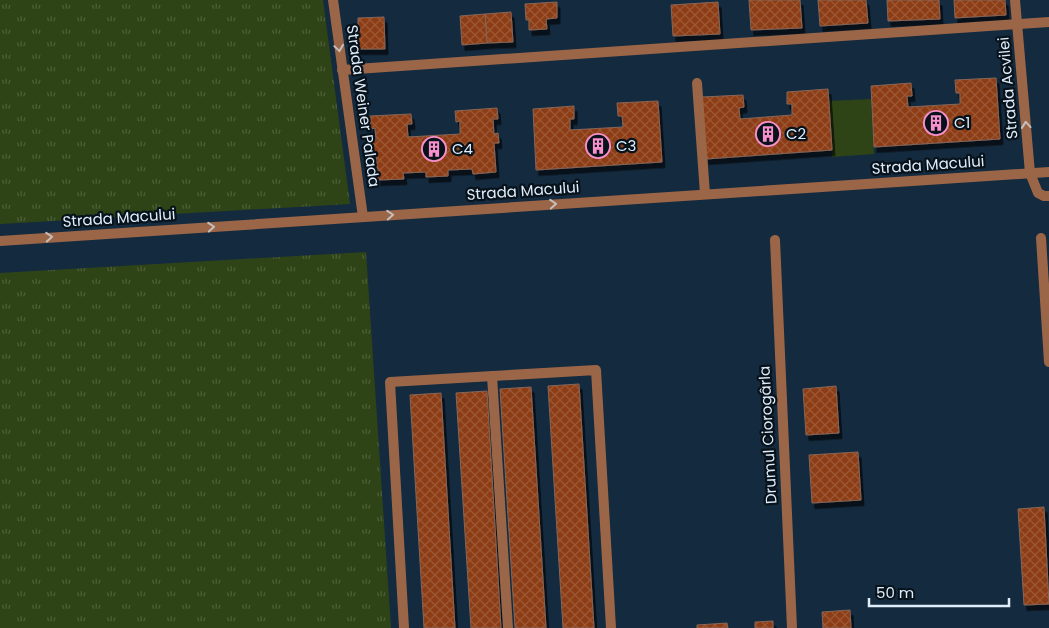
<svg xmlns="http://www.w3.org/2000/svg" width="1049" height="628" font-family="Poppins,sans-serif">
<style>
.grass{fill:url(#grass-tufts)}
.park{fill:#2f4416}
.building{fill:url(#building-cross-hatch);stroke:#866659;filter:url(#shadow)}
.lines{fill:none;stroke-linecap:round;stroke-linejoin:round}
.service{stroke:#9b6648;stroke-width:10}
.minor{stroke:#9b6648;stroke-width:10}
.oneway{stroke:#c7bebc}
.labels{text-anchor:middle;stroke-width:4.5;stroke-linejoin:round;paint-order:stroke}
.street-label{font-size:15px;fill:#dfedfb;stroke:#08121b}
.poi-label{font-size:15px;fill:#dfedfb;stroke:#08121b;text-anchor:start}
</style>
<defs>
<pattern id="grass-tufts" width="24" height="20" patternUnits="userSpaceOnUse" patternTransform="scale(1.25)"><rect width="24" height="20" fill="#2f4416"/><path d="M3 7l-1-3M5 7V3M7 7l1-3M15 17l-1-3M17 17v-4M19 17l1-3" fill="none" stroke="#4d5f39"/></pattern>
<pattern id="building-cross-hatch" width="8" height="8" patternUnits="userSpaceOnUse" patternTransform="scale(1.25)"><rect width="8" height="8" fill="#8c3c12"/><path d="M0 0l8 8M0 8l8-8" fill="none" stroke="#9c5835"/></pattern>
<filter id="shadow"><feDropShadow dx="3" dy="5.5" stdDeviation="0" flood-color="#0009"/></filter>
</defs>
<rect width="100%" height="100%" fill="#142a3e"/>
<g class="grass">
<polygon points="0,0 323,0 350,204 0,224"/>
<polygon points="366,252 391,628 0,628 0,273"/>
</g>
<polygon class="park" points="871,99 874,154 832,157 828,101"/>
<g class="building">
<polygon points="749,0 800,0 802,28 751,30"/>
<polygon points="818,0 866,0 868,23 820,26"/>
<polygon points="887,0 939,0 940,19 888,21"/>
<polygon points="954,0 1005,0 1006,15 955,18"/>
<polygon points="557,2 557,18 546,19 547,29 529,30 529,20 526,20 525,4"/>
<polygon points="718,2 720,34 673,36 671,5"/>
<polygon points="511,12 513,42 487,43 485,14"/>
<polygon points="485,14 487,43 462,45 460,16"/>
<polygon points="384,17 385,49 358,49 358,18"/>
<polygon points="996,78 1000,139 874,147 871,86 911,83 912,96 907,96 908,107 960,104 960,93 956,93 955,80"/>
<polygon points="828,89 832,150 706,159 702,97 743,95 744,107 739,108 740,119 792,115 792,104 787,104 787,92"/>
<polygon points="658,101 662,162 536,170 533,109 574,106 574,119 570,119 570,130 623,127 622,116 618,116 617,103"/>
<polygon points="497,108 498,119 493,119 494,134 498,133 499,143 494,143 496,172 473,174 472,169 448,170 448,176 426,177 426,172 403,173 404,179 378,180 376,154 373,154 372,140 376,140 375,128 371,129 370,116 411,114 412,124 407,124 408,137 460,134 460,121 456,122 455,111"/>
<polygon points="579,384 594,628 563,628 548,386"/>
<polygon points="836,386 839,433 806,435 803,389"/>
<polygon points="531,387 546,628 515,628 500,389"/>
<polygon points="487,391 501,628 471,628 456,393"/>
<polygon points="441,393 455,628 424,628 410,395"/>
<polygon points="858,452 861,500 812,503 809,455"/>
<polygon points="1044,507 1049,604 1024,605 1018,509"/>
<polygon points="850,610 851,628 823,628 822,612"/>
<polygon points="773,621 773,628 755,628 755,622"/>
<polygon points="727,623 728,628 697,628 697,625"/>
</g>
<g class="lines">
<polyline class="service" points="697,83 705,194"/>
<g class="minor">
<polyline points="333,0 363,217"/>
<polyline points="1015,0 1030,173 1038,193 1044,196 1049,196"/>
<polyline points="342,70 1049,22"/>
<polyline points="1041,238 1049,362"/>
<polyline points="775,240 792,628"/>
<polyline points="0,241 1049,172"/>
<polyline points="492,376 508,628"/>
<polyline points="404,628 390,382 596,370 611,628"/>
</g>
</g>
<defs><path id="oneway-chevron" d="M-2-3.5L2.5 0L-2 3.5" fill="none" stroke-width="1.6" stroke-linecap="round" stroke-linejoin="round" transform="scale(1.25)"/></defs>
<g class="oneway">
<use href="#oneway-chevron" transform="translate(339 48) rotate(82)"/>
<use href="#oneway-chevron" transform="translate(1026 125) rotate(-95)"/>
<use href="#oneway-chevron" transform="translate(553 204) rotate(-4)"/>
<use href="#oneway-chevron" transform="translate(390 215) rotate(-4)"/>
<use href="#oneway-chevron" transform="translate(211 227) rotate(-4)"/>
<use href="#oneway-chevron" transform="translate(49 237) rotate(-4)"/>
</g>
<defs>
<symbol id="building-ring" viewBox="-11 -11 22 22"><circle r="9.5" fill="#08121b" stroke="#f890cb" stroke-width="1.5"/><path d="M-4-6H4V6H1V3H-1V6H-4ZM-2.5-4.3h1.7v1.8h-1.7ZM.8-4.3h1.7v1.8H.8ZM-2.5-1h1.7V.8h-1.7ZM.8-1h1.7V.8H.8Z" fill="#f890cb"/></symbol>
</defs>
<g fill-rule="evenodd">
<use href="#building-ring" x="922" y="109" width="28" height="28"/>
<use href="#building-ring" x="754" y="120" width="28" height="28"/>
<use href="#building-ring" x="584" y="132" width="28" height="28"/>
<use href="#building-ring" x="420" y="135" width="28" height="28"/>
</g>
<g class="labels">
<g class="street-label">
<text transform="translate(1008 88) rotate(-95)" y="5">Strada Acvilei</text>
<text transform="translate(363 106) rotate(82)" y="5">Strada Weiner Palada</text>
<text transform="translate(928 165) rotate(-4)" y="5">Strada Macului</text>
<text transform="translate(523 191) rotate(-4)" y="5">Strada Macului</text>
<text transform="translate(119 218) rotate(-4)" y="5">Strada Macului</text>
<text transform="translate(768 435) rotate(-93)" y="5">Drumul Ciorogârla</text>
</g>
<g class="poi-label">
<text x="954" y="128">C1</text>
<text x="786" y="139">C2</text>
<text x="616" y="151">C3</text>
<text x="452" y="154">C4</text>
</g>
</g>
<path d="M869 598v8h140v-8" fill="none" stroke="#dfedfb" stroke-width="2.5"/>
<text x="876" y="598" font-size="15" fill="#dfedfb" stroke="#08121b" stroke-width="4" paint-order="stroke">50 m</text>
</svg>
